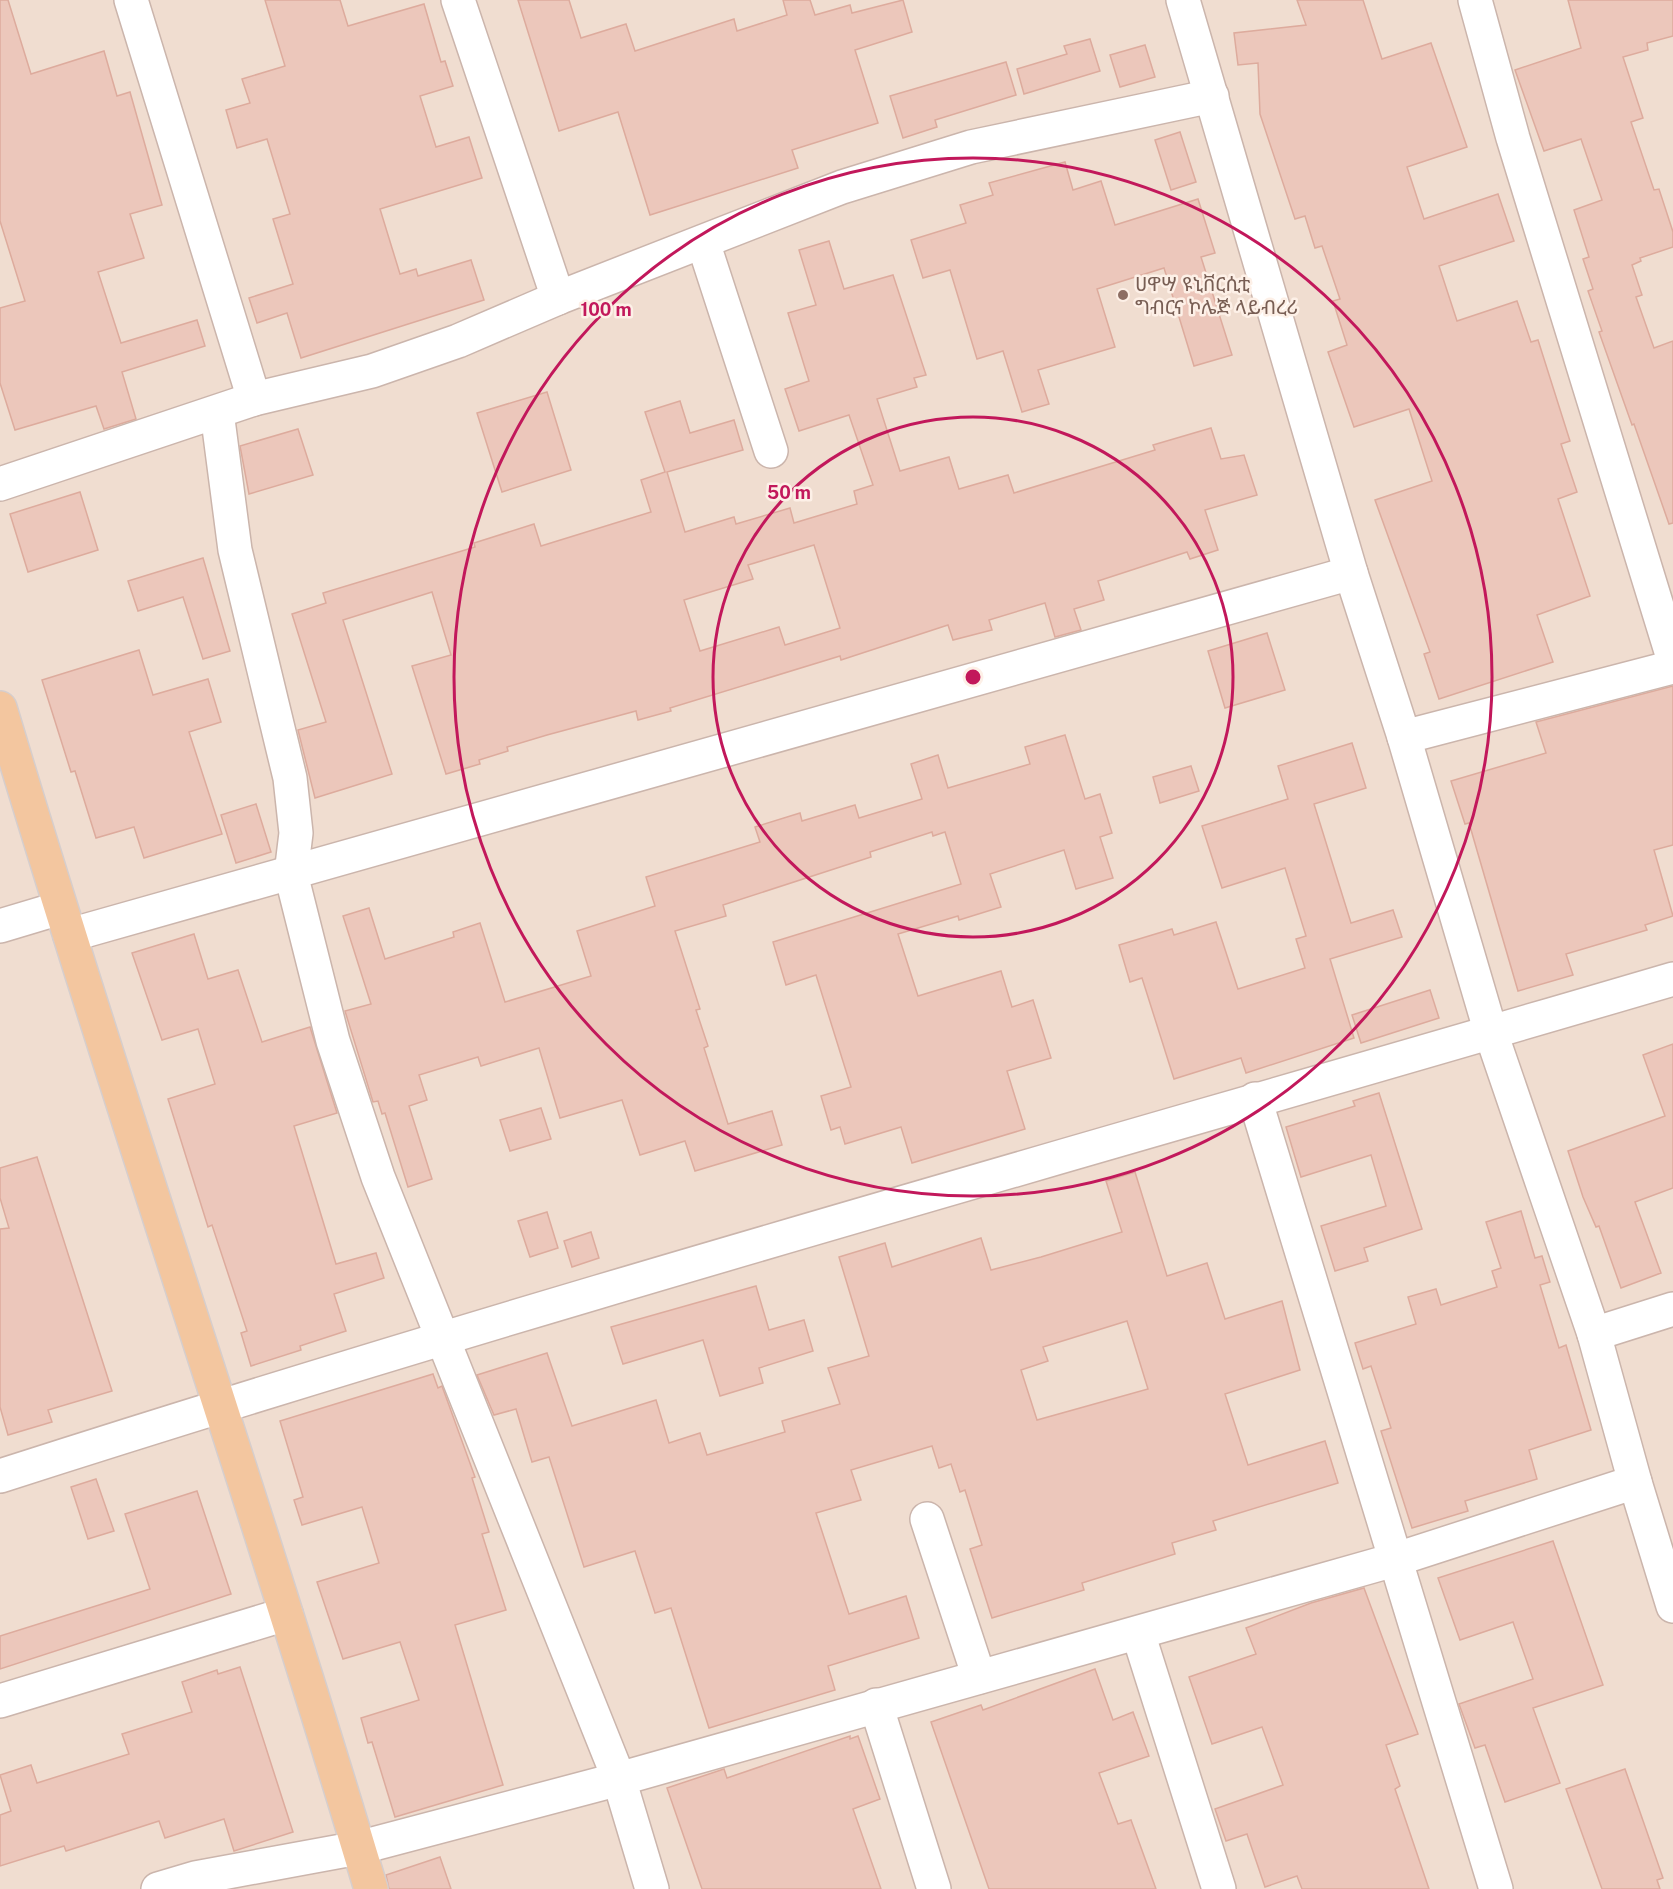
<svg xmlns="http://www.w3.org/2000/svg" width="1673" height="1889" font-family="'Public Sans','Noto Sans Ethiopic',sans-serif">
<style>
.residential{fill:#f0ddd0}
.building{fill:#ecc7bb;stroke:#ddab9d;stroke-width:1.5;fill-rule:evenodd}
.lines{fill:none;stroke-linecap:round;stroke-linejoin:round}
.minor-casing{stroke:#cbb5ac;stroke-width:36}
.major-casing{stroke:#d6cecd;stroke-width:36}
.minor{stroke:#fff;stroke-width:33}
.major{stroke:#f3c69f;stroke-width:33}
.ring{fill:none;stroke:#c2185b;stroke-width:3}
.education-dot{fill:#8d6e63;stroke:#fdf0e7;stroke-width:2}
.labels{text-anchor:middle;stroke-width:5;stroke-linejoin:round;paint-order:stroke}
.education-label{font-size:20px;fill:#785e54;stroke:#fdf0e7;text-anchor:start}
.centre{fill:#c2185b;stroke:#fdf0e7;stroke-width:3}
.ring-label{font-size:18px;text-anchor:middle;font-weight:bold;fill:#c2185b;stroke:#fdf0e7;stroke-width:5;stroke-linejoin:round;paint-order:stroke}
</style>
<rect width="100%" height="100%" fill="#f9ece1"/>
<rect class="residential" x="0" y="0" width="1673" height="1889"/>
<g class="building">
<polygon points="0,0 8,0 31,74 104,51 117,96 130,92 162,205 130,214 144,258 98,272 121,343 197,320 205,346 122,372 136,419 104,429 96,406 15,430 0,383 0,308 25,301 0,221"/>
<polygon points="265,0 340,0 348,26 424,4 441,62 445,61 453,86 420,96 436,147 469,137 482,178 380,209 400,274 416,269 418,276 471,260 484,300 301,358 287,313 257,323 249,298 293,284 273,219 290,214 267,139 237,148 226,110 250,103 242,79 285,66"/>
<polygon points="518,0 569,0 581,38 626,24 635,51 734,19 737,31 787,15 783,0 810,0 815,15 850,5 852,13 903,0 912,32 855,50 878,123 792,150 798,168 650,215 618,112 559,131"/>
<polygon points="1297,0 1363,0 1382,59 1431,43 1467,147 1407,167 1424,219 1498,194 1514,241 1439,266 1457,321 1517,301 1531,342 1538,340 1570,441 1561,444 1577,492 1558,499 1590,596 1537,615 1553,662 1439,699 1424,654 1430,652 1375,500 1432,481 1409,409 1354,427 1328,352 1347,345 1333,301 1340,299 1322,246 1315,248 1305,216 1295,219 1260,114 1258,63 1238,65 1234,33 1306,25"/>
<polygon points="1568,0 1673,0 1673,36 1647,43 1648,50 1623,57 1643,118 1631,122 1654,190 1659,189 1673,232 1673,247 1640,258 1641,261 1632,265 1642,295 1636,297 1654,348 1673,341 1673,523 1669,524 1634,424 1632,425 1599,332 1602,331 1588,291 1593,289 1583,259 1589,257 1574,210 1602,200 1581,139 1544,151 1515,70 1581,48"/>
<polygon points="1090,39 1100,71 1024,94 1017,69 1067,54 1064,46"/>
<polygon points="1145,45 1155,77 1120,87 1110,55"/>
<polygon points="1006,62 1016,95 935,120 937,127 903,138 890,96"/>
<polygon points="1180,132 1196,182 1171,190 1155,140"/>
<polygon points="1065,162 1073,190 1101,181 1115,225 1198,199 1215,253 1201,257 1232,355 1194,366 1164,268 1097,289 1115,347 1038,370 1049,404 1022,412 1003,351 977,359 950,270 923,278 911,240 966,223 960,205 993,195 989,183"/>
<path d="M 829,241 L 844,289 L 893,275 L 926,375 L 914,378 L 917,387 L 877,399 L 900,471 L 949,457 L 959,489 L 1008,475 L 1014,493 L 1155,450 L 1153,445 L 1211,428 L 1221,459 L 1244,455 L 1257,495 L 1205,510 L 1218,550 L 1190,559 L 1187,552 L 1098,581 L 1104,600 L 1074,609 L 1081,630 L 1055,637 L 1045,603 L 989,620 L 992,630 L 953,640 L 948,625 L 841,660 L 840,656 L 670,708 L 671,711 L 638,720 L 636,711 L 547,735 L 507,747 L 508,751 L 479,760 L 480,764 L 446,774 L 412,666 L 451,655 L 432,592 L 343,620 L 392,774 L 315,798 L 298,730 L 326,722 L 292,614 L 326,603 L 323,593 L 475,547 L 474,543 L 534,524 L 541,546 L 651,512 L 641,480 L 665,472 L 645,412 L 680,401 L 690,433 L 734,420 L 743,450 L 667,472 L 685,532 L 734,517 L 736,524 L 790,508 L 794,523 L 857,504 L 854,491 L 873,485 L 849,415 L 799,431 L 785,389 L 809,381 L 788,313 L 816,305 L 799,250 ZM 814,545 L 840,628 L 785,645 L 779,627 L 700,651 L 684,600 L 753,579 L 748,565 Z"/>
<polygon points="547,392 571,470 502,492 477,413"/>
<polygon points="298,429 313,475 249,494 240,446"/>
<polygon points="80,492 98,550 28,572 10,514"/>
<polygon points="203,558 230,651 203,659 183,597 138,611 128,581"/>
<polygon points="1267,633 1285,690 1225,708 1208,651"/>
<polygon points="139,650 153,695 208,679 221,722 189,732 222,834 144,858 134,827 96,838 75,771 71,772 42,680"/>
<polygon points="1673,686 1673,845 1654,850 1673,916 1645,925 1647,930 1566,954 1573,975 1518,991 1469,823 1465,824 1451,781 1546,753 1536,722"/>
<polygon points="1065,735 1085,799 1100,794 1112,833 1100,837 1113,878 1076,889 1064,850 990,874 1001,907 959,920 958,916 898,934 918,996 1001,971 1012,1007 1033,1000 1051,1058 1007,1071 1025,1129 912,1163 901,1127 845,1144 840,1127 831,1130 821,1096 851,1087 816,975 786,985 773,942 961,884 945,832 933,836 932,832 870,852 871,857 723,905 726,916 675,931 700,1009 696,1010 708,1046 704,1048 728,1124 772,1111 782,1145 695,1171 685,1141 640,1155 622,1100 560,1118 539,1048 481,1066 478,1057 419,1075 427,1100 409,1106 432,1179 408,1187 385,1113 382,1114 378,1101 373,1102 345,1011 371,1004 343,916 369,908 385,959 454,937 453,932 480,923 505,1002 591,976 577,931 655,906 646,877 760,842 755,827 800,813 802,821 855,805 859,818 922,799 911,764 938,755 948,788 1030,764 1025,747"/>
<polygon points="1352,743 1366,788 1314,804 1351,923 1393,910 1402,937 1330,959 1354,1038 1246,1073 1241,1058 1174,1079 1142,978 1130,982 1119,945 1172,929 1174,935 1216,922 1238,989 1305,968 1296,939 1306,936 1285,868 1222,888 1202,826 1288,799 1278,766"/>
<polygon points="1191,766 1199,791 1160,803 1153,777"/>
<polygon points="256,804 271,852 236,863 221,815"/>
<polygon points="194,934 208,979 238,970 262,1042 310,1027 337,1113 294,1126 336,1264 376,1253 384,1278 334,1294 346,1331 300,1346 301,1350 251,1366 241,1333 247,1331 212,1225 208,1227 168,1099 215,1084 198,1029 162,1040 132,953"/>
<polygon points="1430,990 1439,1018 1361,1043 1352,1015"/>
<polygon points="1673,1044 1673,1188 1635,1202 1661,1273 1621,1288 1599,1226 1596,1227 1583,1197 1568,1151 1665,1116 1643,1055"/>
<polygon points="1379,1093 1422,1229 1364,1248 1368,1261 1335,1271 1321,1226 1386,1206 1371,1155 1301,1177 1286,1127 1355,1106 1353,1101"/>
<polygon points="541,1108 551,1139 510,1151 500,1120"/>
<polygon points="37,1157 112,1391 48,1410 52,1422 8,1435 0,1407 0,1229 9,1228 0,1198 0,1168"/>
<path d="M 1135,1172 L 1167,1276 L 1207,1263 L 1225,1319 L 1282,1301 L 1300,1370 L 1225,1394 L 1248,1465 L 1325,1441 L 1338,1483 L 1213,1521 L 1216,1530 L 1172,1543 L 1175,1554 L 1082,1583 L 1084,1590 L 992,1618 L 970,1549 L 982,1545 L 965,1490 L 960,1492 L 951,1464 L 939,1468 L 932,1446 L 851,1470 L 861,1500 L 816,1513 L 849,1614 L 906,1596 L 919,1638 L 828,1666 L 835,1690 L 709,1728 L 671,1608 L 655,1613 L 635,1551 L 584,1567 L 549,1457 L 532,1462 L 516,1409 L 494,1415 L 477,1375 L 547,1353 L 572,1426 L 656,1400 L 669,1443 L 700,1433 L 707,1455 L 785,1432 L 782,1421 L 840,1404 L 828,1368 L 869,1356 L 839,1257 L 885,1243 L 892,1267 L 981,1238 L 991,1270 L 1041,1257 L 1122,1232 L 1106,1181 ZM 1127,1321 L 1148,1389 L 1037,1420 L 1021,1370 L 1048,1361 L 1043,1347 Z"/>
<polygon points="1521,1211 1535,1258 1542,1256 1550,1282 1540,1285 1559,1348 1566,1345 1591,1430 1529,1450 1537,1479 1465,1501 1468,1511 1412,1528 1381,1431 1391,1428 1371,1366 1363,1369 1355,1343 1416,1324 1408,1297 1436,1289 1441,1305 1497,1287 1492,1271 1501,1268 1486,1222"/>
<polygon points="547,1212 558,1248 530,1257 518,1221"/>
<polygon points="591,1232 599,1258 572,1267 564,1241"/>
<polygon points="756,1286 769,1330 804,1320 813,1351 759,1368 763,1383 720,1396 703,1340 623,1364 611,1327"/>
<polygon points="433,1374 438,1388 442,1386 475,1477 472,1478 489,1532 482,1534 506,1610 455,1625 503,1785 395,1817 372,1742 368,1743 361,1718 419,1700 400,1642 343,1659 317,1582 379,1563 362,1507 302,1525 294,1500 303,1497 280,1421"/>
<polygon points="96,1479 114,1531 88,1539 71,1487"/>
<polygon points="197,1491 231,1594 0,1669 0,1636 150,1589 125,1514"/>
<polygon points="1553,1541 1603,1685 1533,1708 1560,1783 1505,1802 1485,1745 1475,1748 1459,1704 1533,1679 1513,1622 1460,1640 1438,1578"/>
<polygon points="1364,1588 1418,1734 1386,1745 1400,1786 1395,1789 1429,1889 1302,1889 1297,1876 1265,1887 1247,1834 1226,1841 1215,1809 1283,1785 1262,1727 1212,1744 1189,1677 1256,1654 1246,1628 1311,1603"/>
<polygon points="240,1667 293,1832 234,1851 224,1819 165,1838 159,1821 66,1851 64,1846 0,1866 0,1815 11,1811 0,1775 31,1765 37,1783 129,1754 122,1734 192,1712 182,1682 217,1670 218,1674"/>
<polygon points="1095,1669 1113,1720 1133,1712 1149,1756 1099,1773 1118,1824 1131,1820 1156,1889 989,1889 931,1722 981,1705 983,1710"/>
<polygon points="850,1736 850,1739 858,1736 880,1799 853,1809 881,1889 702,1889 667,1788 724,1769 727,1778"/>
<polygon points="1625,1769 1663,1878 1657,1880 1660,1889 1602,1889 1566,1789"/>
<polygon points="440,1857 451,1889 389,1889 386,1875"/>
</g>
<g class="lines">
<defs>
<g id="minor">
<polyline points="131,0 254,399"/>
<polyline points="458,0 558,298"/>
<polyline points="1183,0 1351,573 1404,737 1491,1033 1594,1334 1635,1482 1673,1606"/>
<polyline points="1475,0 1513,138 1673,658"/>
<polyline points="703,242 771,451"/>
<polyline points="217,412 235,550 290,778 296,833 291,874 333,1041 378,1177 619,1779 652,1889"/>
<polyline points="0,484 254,399 372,371 458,341 558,298 842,187 971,147 1212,96"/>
<polyline points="1404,737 1673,667"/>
<polyline points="0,926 60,908"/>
<polyline points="70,935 1351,573"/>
<polyline points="1255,1099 1496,1889"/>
<polyline points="1594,1334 1673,1309"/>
<path d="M 0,1476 C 554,1298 1115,1143 1673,979"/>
<polyline points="927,1519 979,1677"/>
<polyline points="1138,1633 1219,1889"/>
<polyline points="0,1701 286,1614"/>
<polyline points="876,1705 934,1889"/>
<polyline points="158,1889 195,1878 358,1848 619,1779 1394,1560 1635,1482"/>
</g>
<path id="major" d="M 0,708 C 118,1103 253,1494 371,1889"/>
</defs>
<use href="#minor" class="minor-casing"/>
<use href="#major" class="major-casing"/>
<use href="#minor" class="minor"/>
<use href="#major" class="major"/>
</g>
<g class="ring">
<circle cx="973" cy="677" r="260"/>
<circle cx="973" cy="677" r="519"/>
</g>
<circle class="education-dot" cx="1123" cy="295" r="6"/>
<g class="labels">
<g class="education-label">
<text x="1135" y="291">ሀዋሣ ዩኒቨርሲቲ<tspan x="1135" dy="23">ግብርና ኮሌጅ ላይብረሪ</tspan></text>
</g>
</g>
<circle cx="973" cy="677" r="9" class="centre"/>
<g class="ring-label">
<text x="606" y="316">100 m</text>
<text x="789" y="499">50 m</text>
</g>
</svg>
